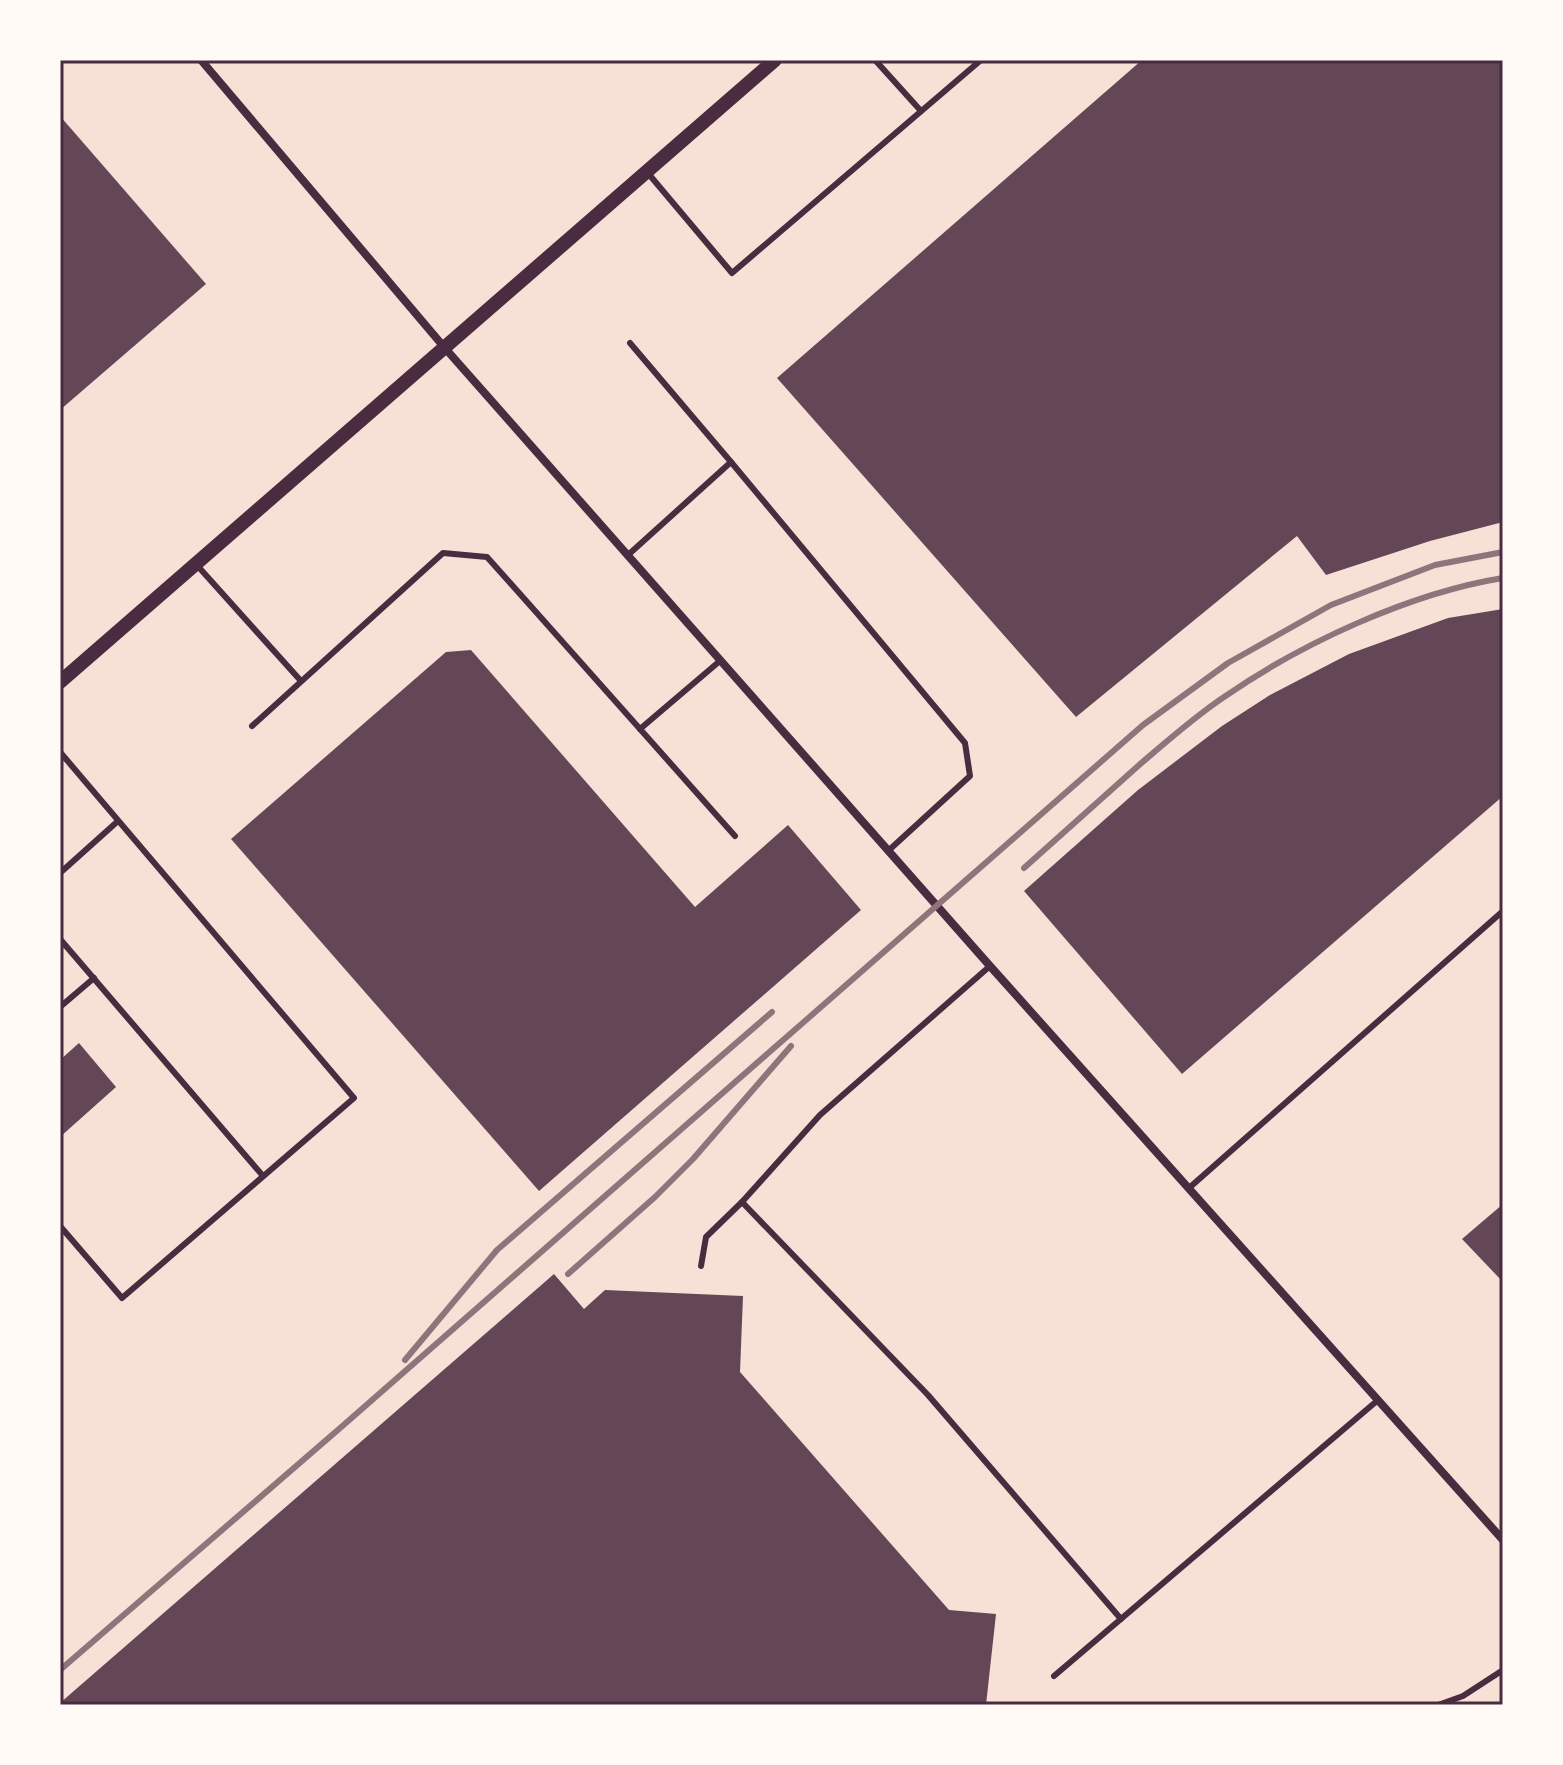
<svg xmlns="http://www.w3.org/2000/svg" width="1563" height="1765" font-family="Jost,sans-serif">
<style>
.building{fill:#644757}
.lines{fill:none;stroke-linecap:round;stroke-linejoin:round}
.service{stroke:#4a2c40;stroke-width:6}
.minor{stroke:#4a2c40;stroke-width:8}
.tertiary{stroke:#4a2c40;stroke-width:14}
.rail{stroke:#8f747c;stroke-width:6}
.neatline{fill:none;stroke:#4a2c40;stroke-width:3}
</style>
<rect width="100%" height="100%" fill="#f7e1d7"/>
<g class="building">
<polygon points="1142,60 1503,60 1503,522 1430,541 1326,575 1297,536 1076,717 777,378"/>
<polygon points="60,116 206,284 60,410"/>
<polygon points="1503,609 1503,796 1182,1074 1024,891 1138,790 1222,726 1270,695 1349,654 1448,618"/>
<polygon points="471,650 695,907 788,825 861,910 539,1191 231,839 446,652"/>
<polygon points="79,1043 116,1087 60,1137 60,1060"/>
<polygon points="1503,1204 1503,1282 1462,1239"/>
<polygon points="554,1274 584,1309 605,1290 743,1296 740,1372 949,1610 996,1614 986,1705 60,1705 60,1703"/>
</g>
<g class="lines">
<g class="service">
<polyline points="875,60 921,111"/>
<polyline points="647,172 732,273 981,60"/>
<polyline points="630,343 731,462"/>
<polyline points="628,555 731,462 965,743 970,776 888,851"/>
<polyline points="195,563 301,681"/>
<polyline points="721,660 640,729 735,836"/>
<polyline points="252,726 443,553 487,557 640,729"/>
<polyline points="60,752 354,1098 122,1298 60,1226"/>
<polyline points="60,873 118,821"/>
<polyline points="60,939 263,1176"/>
<polyline points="60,1007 94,978"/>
<polyline points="1189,1188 1503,911"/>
<polyline points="742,1202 820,1115 990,966"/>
<polyline points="701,1266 706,1237 742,1202 928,1395 1121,1619"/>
<polyline points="1054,1676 1378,1400"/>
<polyline points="1438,1705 1463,1696 1503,1670"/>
</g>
<polyline class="minor" points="201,60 444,347 990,966 1503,1540"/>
<polyline class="tertiary" points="60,682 775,60"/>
<g class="rail">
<path d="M 1024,868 C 1062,834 1100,800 1138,766 C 1166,742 1194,717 1224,697 C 1302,643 1410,593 1503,578"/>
<polyline points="568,1274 655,1197 693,1159 791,1046"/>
<polyline points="405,1360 497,1250 772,1012"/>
<polyline points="60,1670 339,1429 1143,725 1228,663 1331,605 1435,565 1503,552"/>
</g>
</g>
<rect width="1563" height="1765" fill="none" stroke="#fffaf5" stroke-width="124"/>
<rect x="62" y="62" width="1439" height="1641" class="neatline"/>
</svg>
